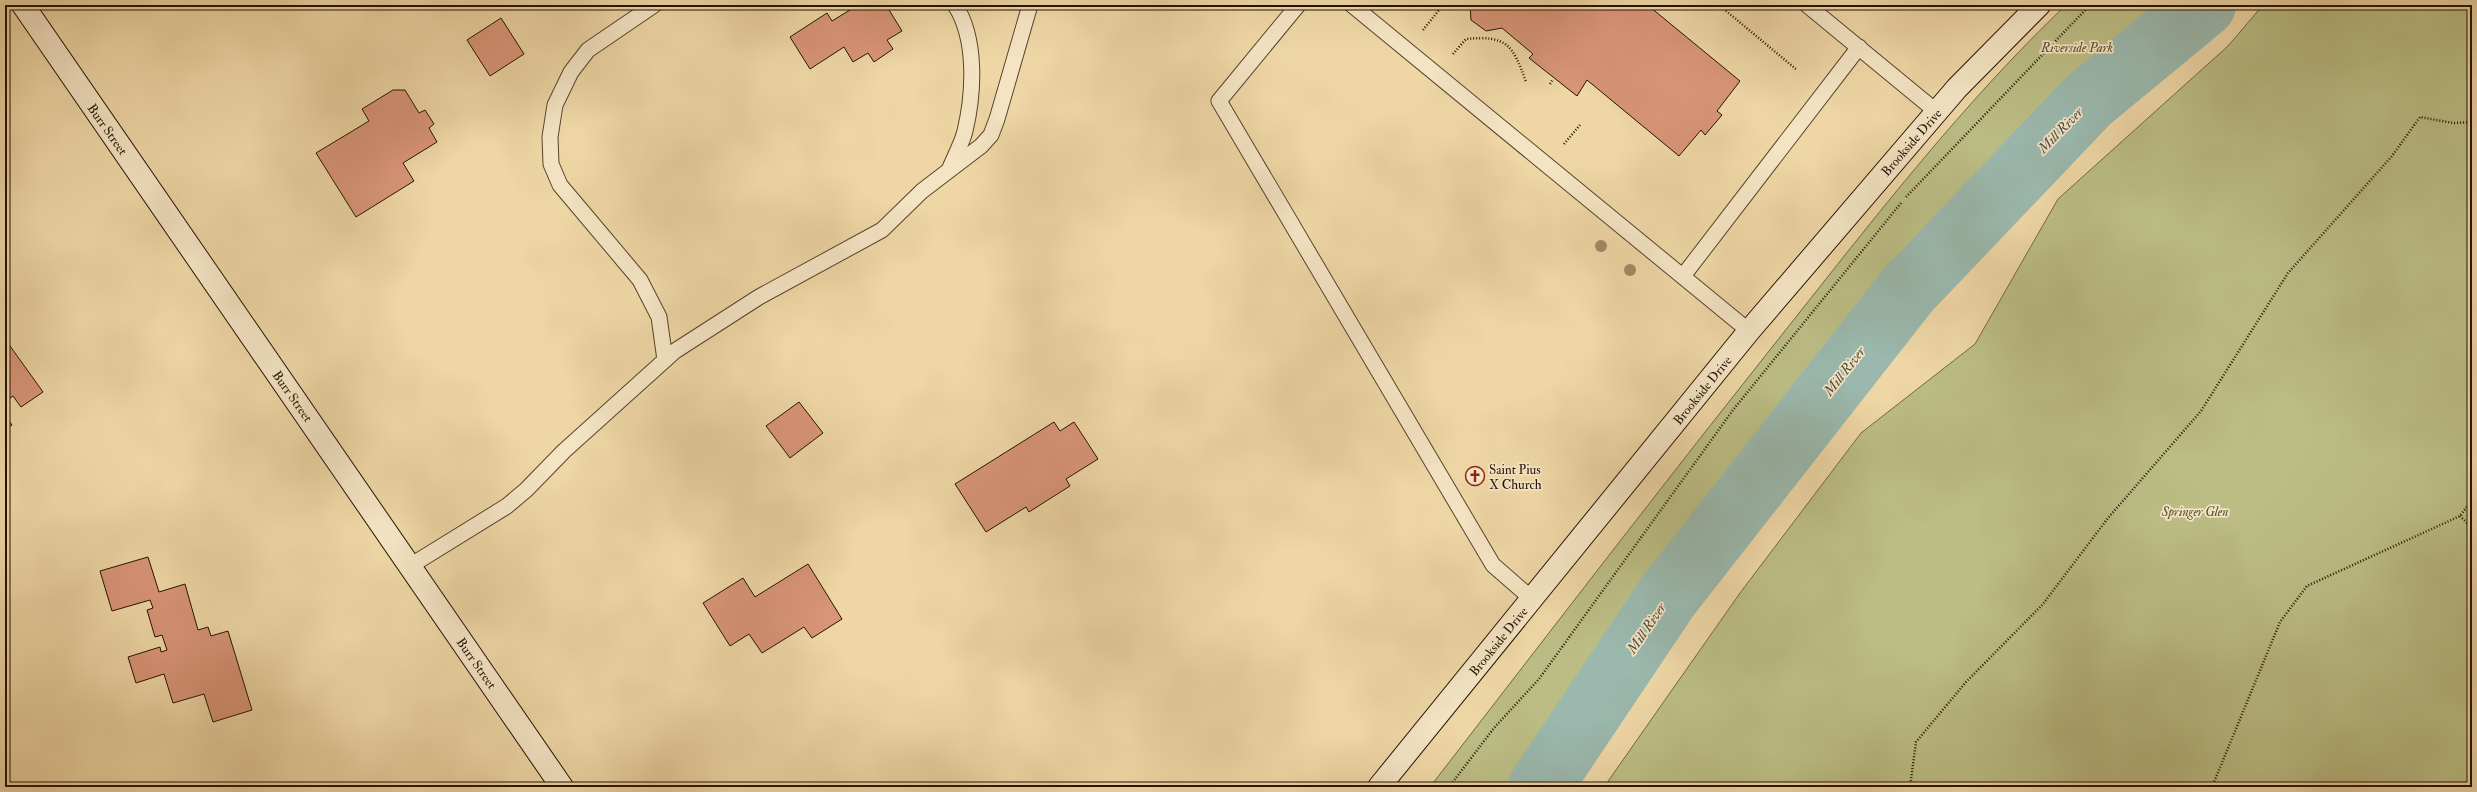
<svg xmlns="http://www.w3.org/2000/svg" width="2477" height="792" font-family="'IM FELL Double Pica',serif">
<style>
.green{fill:#bbbd84;stroke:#706844}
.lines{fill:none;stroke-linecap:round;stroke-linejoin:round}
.river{stroke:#9ab8ad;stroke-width:64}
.building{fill:#d89577;stroke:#251203}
.lane-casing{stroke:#57432c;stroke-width:17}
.secondary-casing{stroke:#251203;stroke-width:24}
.path{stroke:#251203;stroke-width:2.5;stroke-dasharray:1 2;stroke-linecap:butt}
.lane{stroke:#f4e4c4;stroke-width:15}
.secondary{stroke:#f4e4c4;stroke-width:22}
.tree{fill:#9d8b65}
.labels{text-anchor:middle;stroke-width:3.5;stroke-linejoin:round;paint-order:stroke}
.park-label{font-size:13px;font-style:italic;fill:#5a4e30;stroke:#f4e4c4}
.street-label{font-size:13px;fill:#251203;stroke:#f4e4c4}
.poi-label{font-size:13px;fill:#251203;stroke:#f4e4c4;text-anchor:start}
.water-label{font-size:14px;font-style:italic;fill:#4e4c3e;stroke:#f4e4c4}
</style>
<rect width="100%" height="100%" fill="#eed6a5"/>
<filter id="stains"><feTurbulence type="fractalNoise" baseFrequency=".005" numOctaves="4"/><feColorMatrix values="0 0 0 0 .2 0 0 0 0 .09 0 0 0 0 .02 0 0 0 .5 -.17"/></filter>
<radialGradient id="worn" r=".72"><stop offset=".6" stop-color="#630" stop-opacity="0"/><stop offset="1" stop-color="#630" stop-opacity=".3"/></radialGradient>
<g class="green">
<path d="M 2066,5 L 2186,5 L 2050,121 L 1965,211 L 1873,298 L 1713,511 L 1645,595 L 1570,714 L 1515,787 L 1430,787 C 1549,633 1667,479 1788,327 C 1876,216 1963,103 2066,5 Z"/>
<polygon points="2263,5 2472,5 2472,787 1604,787 1740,593 1861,433 1975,344 2058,199 2228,46"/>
</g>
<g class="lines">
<polyline class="river" points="1540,787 1668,596 1907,291 2089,100 2204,5"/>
</g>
<g class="building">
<polygon points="858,5 886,5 902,31 887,40 893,49 874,62 868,53 853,62 844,47 810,69 790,37 827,13 832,21"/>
<polygon points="1470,5 1651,5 1650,7 1740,81 1717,111 1722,115 1705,135 1701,130 1679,156 1587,80 1577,96 1529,58 1533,54 1502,28 1486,31 1471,20"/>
<polygon points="501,18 524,54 490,76 467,40"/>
<polygon points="393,90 405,90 419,113 425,110 434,124 429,128 437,142 403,163 414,181 356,217 316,153 369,121 362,109"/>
<polygon points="5,339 43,392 21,407 13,396 5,402"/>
<polygon points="799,402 823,433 790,458 766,426"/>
<polygon points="5,415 12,425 5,429"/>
<polygon points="1054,422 1060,431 1074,422 1098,459 1066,479 1070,486 1029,512 1026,507 986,532 955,484"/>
<polygon points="148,557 159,592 185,584 198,630 208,627 211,636 228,631 252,710 213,722 204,694 173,703 164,674 136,683 128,657 160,647 161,652 167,650 162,635 155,637 147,610 153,608 150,600 112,611 100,571"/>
<polygon points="808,564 842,619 812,638 804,627 762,653 749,634 730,646 703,603 743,578 755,597"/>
</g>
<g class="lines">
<defs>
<g id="lane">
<polyline points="654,5 588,50 571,72 555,105 550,137 551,164 560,185 640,280 659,317 665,360"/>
<polyline points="1298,5 1219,101 1493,565 1532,599"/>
<polyline points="1352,5 1749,331"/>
<polyline points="1807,5 1937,112"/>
<path d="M 950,168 C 955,156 962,143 965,131 C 974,93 977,39 955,5"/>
<polyline points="1683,276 1859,47"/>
<polyline points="410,566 507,506 526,490 564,451 675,351 759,297 882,230 922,191 981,146 991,135 997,119 1030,5"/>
</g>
<g id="secondary">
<polyline points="23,5 562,787"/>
<polyline points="1379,787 1749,331 1957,88 2039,5"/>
</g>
</defs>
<use href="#lane" class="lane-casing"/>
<use href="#secondary" class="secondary-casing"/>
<g class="path">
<polyline points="1719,5 1797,70"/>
<polyline points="1423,30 1443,5"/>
<path d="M 1453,54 L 1466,39 C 1507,35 1513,45 1526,82"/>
<polyline points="1550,84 1553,79"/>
<polyline points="1564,144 1580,125"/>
<polyline points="1906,197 2090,5"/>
<polyline points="2460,516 2472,528"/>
<polyline points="1449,787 1494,728 1539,679 1733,410 1901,203"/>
<polyline points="1910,787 1916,742 1966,682 2043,604 2108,518 2201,411 2288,273 2392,156 2420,117 2453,123 2472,122"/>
<polyline points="2212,787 2280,622 2307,586 2460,516 2472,500"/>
</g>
<use href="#lane" class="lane"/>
<use href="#secondary" class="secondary"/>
</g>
<g class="tree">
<circle cx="1601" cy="246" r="6"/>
<circle cx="1630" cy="270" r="6"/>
</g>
<defs>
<symbol id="church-ring" viewBox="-11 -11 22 22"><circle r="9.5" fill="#f4e4c4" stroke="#8f2418" stroke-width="1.5"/><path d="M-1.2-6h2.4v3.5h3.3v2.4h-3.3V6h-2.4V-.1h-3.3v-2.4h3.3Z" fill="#8f2418"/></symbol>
</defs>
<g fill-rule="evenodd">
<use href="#church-ring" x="1464" y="465" width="22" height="22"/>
</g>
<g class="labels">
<g class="park-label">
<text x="2077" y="52">Riverside Park</text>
<text x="2195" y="516">Springer Glen</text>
</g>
<g class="street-label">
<text transform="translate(108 129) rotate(55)" y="5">Burr Street</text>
<text transform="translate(1911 142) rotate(-49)" y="5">Brookside Drive</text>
<text transform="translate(1702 390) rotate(-51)" y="5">Brookside Drive</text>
<text transform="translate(293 396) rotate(55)" y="5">Burr Street</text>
<text transform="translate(1498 641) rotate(-51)" y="5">Brookside Drive</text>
<text transform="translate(477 663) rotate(55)" y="5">Burr Street</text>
</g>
<g class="poi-label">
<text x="1489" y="474">Saint Pius<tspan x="1489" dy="15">X Church</tspan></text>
</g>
<g class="water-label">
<text transform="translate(2060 130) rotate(-46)" y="5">Mill River</text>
<text transform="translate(1844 371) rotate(-52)" y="5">Mill River</text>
<text transform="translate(1646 628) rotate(-56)" y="5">Mill River</text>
</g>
</g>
<rect width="2477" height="792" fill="none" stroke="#eed6a5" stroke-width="20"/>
<rect x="6" y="6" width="2465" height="780" fill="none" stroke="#251203" stroke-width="2"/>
<rect x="10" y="10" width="2457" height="772" fill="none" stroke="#251203"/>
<rect width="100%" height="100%" filter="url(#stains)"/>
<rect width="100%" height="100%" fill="url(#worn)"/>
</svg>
